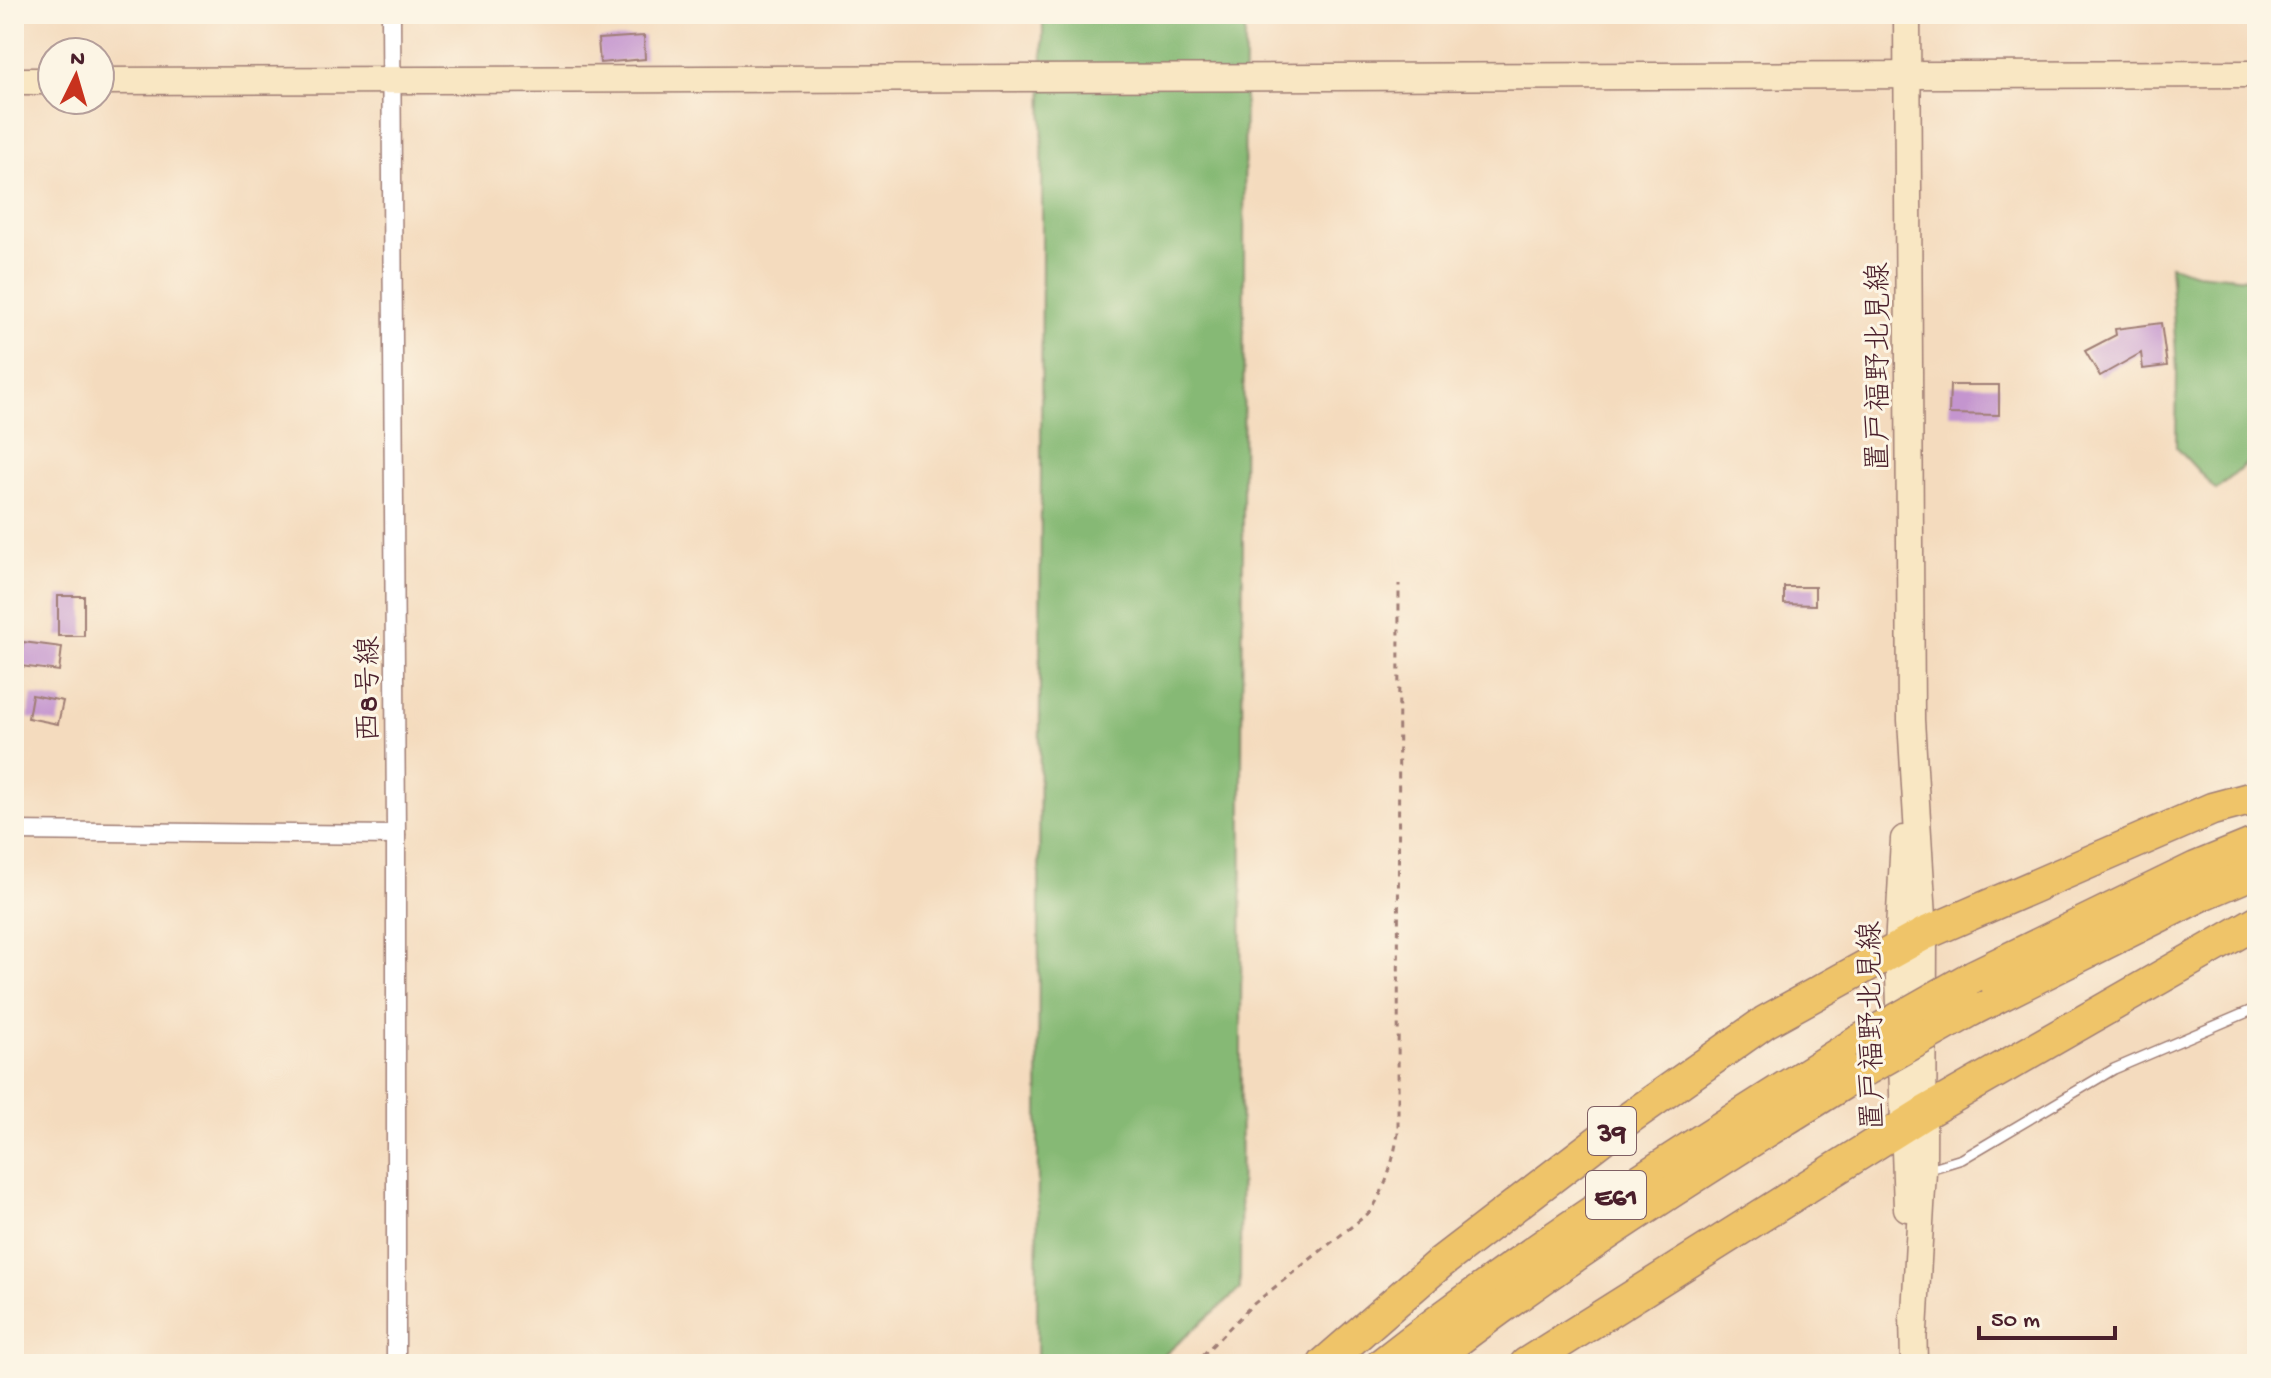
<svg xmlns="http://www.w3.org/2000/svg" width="2271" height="1378" font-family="'Gochi Hand','Klee One',sans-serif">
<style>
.forest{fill:#86b974;stroke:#686c50;stroke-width:2}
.building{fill:#c495cf}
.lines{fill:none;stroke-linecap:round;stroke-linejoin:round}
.lane-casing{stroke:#9f7d74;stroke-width:12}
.street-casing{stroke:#9f7d74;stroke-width:21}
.secondary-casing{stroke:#9f7d74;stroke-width:29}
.highway-casing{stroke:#9f7d74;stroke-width:35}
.path{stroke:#9f7d74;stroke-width:3;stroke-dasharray:6 6;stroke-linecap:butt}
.lane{stroke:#fff;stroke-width:9}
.street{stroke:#fff;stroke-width:18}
.secondary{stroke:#f9e7c3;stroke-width:26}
.highway{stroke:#efc469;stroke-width:32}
.highway-bridge-casing{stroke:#9f7d74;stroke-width:35;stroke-linecap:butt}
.highway-bridge{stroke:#efc469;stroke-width:32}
.labels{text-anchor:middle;stroke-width:6;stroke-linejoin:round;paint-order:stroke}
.shield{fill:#fcf5e5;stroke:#7f5f63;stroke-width:2}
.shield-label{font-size:28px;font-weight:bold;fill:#4a1f2b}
.street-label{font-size:30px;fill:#4a1f2b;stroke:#fcf5e5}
</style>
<rect width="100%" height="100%" fill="#fcf5e5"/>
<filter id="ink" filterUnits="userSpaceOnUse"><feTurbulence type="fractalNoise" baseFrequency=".0125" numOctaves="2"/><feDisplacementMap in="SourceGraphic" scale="16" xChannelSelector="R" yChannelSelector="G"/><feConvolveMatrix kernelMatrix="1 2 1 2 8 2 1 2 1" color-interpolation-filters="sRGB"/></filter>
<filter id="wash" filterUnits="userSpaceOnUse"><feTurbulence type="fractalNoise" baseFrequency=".006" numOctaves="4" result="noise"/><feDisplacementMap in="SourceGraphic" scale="32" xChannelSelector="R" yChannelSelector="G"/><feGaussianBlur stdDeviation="1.8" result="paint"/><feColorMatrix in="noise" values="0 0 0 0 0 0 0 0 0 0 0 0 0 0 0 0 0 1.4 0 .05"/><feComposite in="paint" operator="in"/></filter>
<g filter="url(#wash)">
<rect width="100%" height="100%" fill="#f4dbbe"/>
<g class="forest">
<polygon points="1043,14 1245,14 1240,1289 1154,1364 1037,1364"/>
<polygon points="2170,265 2196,273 2257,279 2257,455 2216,490 2176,447 2177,370"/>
</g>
<g id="blocks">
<g class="building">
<polygon points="644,36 645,59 600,63 598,39"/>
<polygon points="2161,323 2167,366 2143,369 2141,353 2100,376 2085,351 2116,335 2115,329"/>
<polygon points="1950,385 1999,385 1999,415 1949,414"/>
<polygon points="1784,587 1815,587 1815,605 1784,604"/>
<rect x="58" y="596" width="26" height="40"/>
<polygon points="23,642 62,647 59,671 20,666"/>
<polygon points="32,695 63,701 58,724 28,718"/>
</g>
</g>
</g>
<g filter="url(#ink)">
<use href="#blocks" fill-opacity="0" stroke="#9f7d74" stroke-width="2"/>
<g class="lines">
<defs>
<polyline id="lane" points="1926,1170 1962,1159 2114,1069 2257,1008"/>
<g id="street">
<polyline points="391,14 396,835 396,1364"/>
<polyline points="14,831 396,835"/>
</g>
<g id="secondary">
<polyline points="1907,14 1911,720 1924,934 1923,1171 1914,1331"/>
<polyline points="14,81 52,81"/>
<polyline points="100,81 2257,74"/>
<polyline points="1904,839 1898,948 1907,1208"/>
<polyline points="1913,1315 1914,1364"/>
</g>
<g id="highway">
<polyline points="1974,976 2196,868 2257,843"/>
<polyline points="1973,1009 2203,894 2257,871"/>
<polyline points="1324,1364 1440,1263 1625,1121 1765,1022 1924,934 2212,809 2257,797"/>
<path d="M 1382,1364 C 1534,1245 1697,1142 1861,1040"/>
<path d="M 1426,1364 C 1565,1256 1714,1163 1863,1071"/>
<polyline points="1526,1364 1924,1113 2257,922"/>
</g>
</defs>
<use href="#lane" class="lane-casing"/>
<use href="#street" class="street-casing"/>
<use href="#secondary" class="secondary-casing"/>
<use href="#highway" class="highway-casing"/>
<path class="path" d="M 1194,1364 L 1251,1306 L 1370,1212 C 1387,1187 1392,1164 1398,1134 L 1399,584"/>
<use href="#lane" class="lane"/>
<use href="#street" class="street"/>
<use href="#secondary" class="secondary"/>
<use href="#highway" class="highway"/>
<defs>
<g id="highway-bridge">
<polyline points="1861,1040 1974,976"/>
<polyline points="1863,1071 1973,1009"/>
</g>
</defs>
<use href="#highway-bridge" class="highway-bridge-casing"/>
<use href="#highway-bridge" class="highway-bridge"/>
</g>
</g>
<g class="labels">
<g class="shield">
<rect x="1588" y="1107" width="48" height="48" rx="6"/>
<rect x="1586" y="1171" width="60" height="48" rx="6"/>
</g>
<g class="shield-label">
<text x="1612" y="1141">39</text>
<text x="1616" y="1205">E61</text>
</g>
<g class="street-label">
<text transform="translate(1877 367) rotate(-90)" y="10">置戸福野北見線</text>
<text transform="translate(367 689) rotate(-90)" y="10">西8号線</text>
<text transform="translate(1870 1026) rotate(-91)" y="10">置戸福野北見線</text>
</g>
</g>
<rect width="2271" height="1378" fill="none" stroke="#fcf5e5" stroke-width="48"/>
<g transform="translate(76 76) rotate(5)"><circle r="38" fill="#fcf5e5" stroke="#b59f9b" stroke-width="2"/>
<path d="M0-6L14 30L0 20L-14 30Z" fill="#c8321e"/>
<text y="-12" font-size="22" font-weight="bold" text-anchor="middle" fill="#4a1f2b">N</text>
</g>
<path d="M1979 1326v12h136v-12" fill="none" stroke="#4a1f2b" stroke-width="4"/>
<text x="1991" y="1326" font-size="24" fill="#4a1f2b" stroke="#fcf5e5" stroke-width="6" paint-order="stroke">50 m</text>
</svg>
